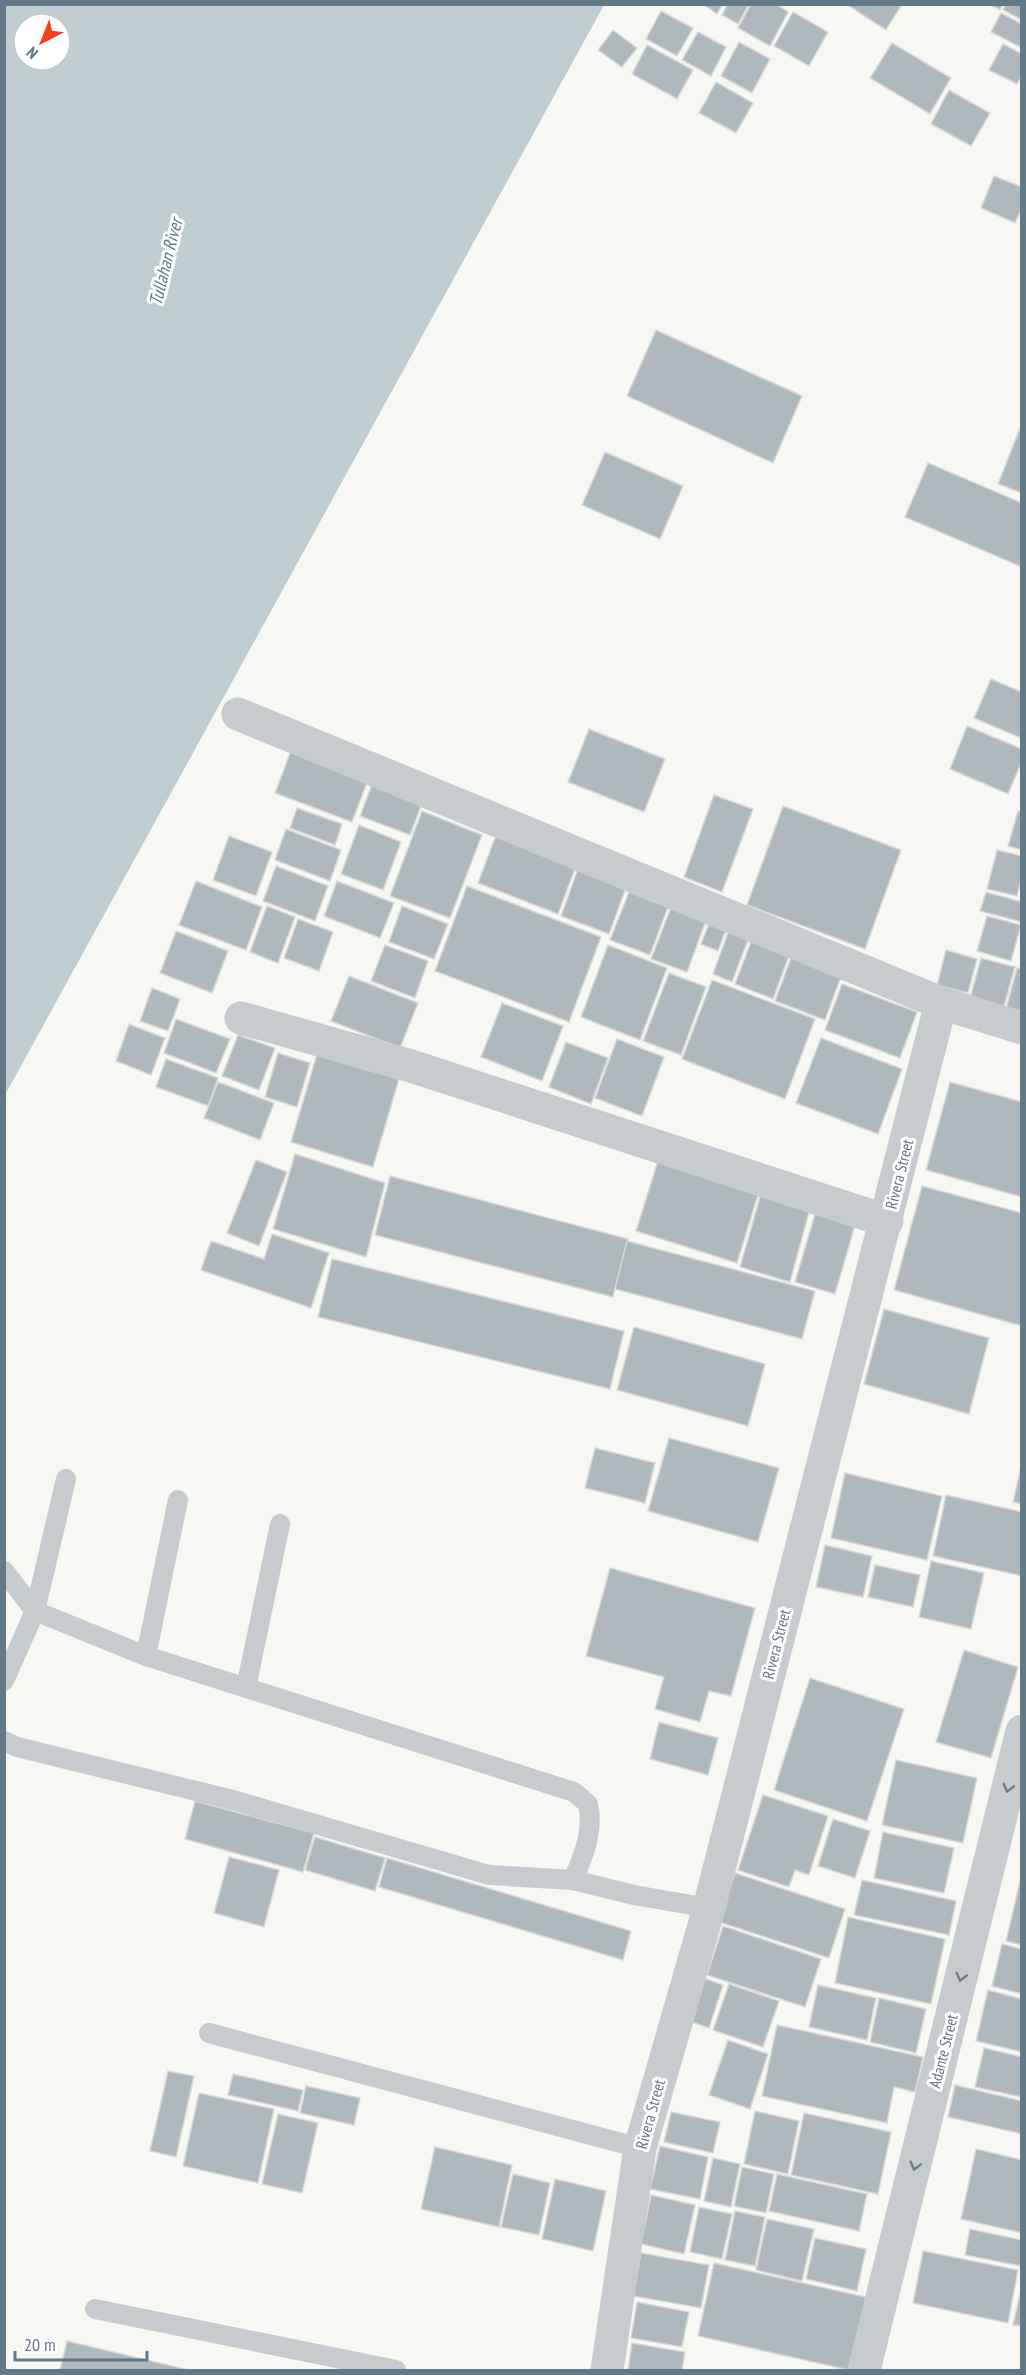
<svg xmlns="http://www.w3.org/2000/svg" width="1026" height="2375" font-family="'PT Sans Narrow',sans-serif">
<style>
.water{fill:#bfccd0;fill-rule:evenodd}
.building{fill:#afb8bd;stroke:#d9d9d6;stroke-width:1.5}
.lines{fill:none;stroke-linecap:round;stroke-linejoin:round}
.service{stroke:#c6cbcd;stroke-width:20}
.minor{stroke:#c6cbcd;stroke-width:33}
.oneway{stroke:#687d8a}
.labels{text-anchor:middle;stroke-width:6;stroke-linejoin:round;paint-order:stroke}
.street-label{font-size:16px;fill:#637987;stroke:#fff}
.water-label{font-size:18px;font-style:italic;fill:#5f7b83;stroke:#fff}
</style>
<rect width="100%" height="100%" fill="#f7f7f3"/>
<path class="water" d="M 5,4 L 604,5 L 5,1095 L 4,5 ZM 24,24 L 60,24 L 60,60 L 24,60 Z"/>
<g class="building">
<polygon points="703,4 723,4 717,14"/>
<polygon points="728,4 749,4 738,24 722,15"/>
<polygon points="751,4 776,4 788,12 770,46 738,28"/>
<polygon points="846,4 902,4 886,30"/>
<polygon points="989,4 1003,4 1000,10"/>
<polygon points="1006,4 1022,4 1022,20 1003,10"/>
<polygon points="661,11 693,28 677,56 646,39"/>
<polygon points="793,12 828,32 809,66 774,46"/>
<polygon points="1001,13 1022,24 1022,48 991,32"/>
<polygon points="613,30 637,48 622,67 598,50"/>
<polygon points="698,32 726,47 711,76 682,60"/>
<polygon points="739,42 770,59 752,93 721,76"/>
<polygon points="892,43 951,78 930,114 870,78"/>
<polygon points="1003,44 1022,54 1022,76 1017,84 989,70"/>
<polygon points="647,45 693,70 677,99 632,74"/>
<polygon points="716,82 753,103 736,133 699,113"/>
<polygon points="949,90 990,113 971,146 931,124"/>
<polygon points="994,176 1022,187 1022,208 1015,223 981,208"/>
<polygon points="656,330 802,396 773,463 627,396"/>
<polygon points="1022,423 1022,493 998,484"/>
<polygon points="605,452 683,486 660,539 582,505"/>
<polygon points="928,463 1022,503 1022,567 905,517"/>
<polygon points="991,679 1022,692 1021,738 974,718"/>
<polygon points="967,726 1022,749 1022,761 1008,794 950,769"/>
<polygon points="589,729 665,759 644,812 568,782"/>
<polygon points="291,751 368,780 352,822 275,793"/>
<polygon points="373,782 423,801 410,835 360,816"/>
<polygon points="714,795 753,809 722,892 684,877"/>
<polygon points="783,806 901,850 865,949 747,905"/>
<polygon points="297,808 342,824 335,845 290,828"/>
<polygon points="422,811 482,835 450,918 390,896"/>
<polygon points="1018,811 1022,812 1022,850 1008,846"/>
<polygon points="359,825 401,842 383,890 341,874"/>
<polygon points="499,827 579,858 558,914 478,883"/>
<polygon points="286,829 341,850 330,881 275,860"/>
<polygon points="229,836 272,852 256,896 213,880"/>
<polygon points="997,850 1022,856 1022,877 1017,896 987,889"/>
<polygon points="276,866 328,886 315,921 263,901"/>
<polygon points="579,866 627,885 609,934 561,916"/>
<polygon points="196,881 262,907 246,950 179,925"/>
<polygon points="337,881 394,903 380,938 324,916"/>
<polygon points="467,886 601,937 569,1022 435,971"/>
<polygon points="629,892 668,907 650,955 610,940"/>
<polygon points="986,892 1022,902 1022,922 980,911"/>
<polygon points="672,905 707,918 687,972 651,959"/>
<polygon points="267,906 295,917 278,963 250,952"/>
<polygon points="402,906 448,924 434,959 389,942"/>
<polygon points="712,916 729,922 718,951 701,944"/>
<polygon points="987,916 1021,925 1011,961 977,951"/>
<polygon points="298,919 333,932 319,971 284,958"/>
<polygon points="730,927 750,935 732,982 713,974"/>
<polygon points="176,931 228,951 212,993 160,973"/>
<polygon points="752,939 790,953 773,999 735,984"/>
<polygon points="385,945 428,961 415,998 371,981"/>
<polygon points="608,945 667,968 640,1040 581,1017"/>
<polygon points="946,950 977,959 968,993 937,985"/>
<polygon points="792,955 842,974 825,1020 775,1001"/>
<polygon points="981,958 1015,967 1003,1010 969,1002"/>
<polygon points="1017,968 1022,969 1022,1017 1005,1012"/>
<polygon points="669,973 706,987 681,1055 643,1041"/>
<polygon points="349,976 418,1003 400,1048 331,1021"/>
<polygon points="712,980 815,1019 785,1099 682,1059"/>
<polygon points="842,984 917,1012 900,1058 825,1030"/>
<polygon points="152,988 180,999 168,1031 140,1021"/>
<polygon points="502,1003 563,1026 542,1081 481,1057"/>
<polygon points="176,1019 230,1039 216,1073 164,1053"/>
<polygon points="129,1024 165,1038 151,1075 116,1061"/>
<polygon points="238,1035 275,1048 259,1090 222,1076"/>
<polygon points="821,1038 902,1069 878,1134 796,1103"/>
<polygon points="617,1039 664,1057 642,1116 595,1098"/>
<polygon points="566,1042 608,1058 591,1104 549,1087"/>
<polygon points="278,1053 310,1063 297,1107 265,1097"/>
<polygon points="317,1054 399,1079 373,1167 291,1142"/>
<polygon points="166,1059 218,1078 208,1106 156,1087"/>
<polygon points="218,1082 274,1103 260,1140 204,1118"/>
<polygon points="950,1082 1022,1102 1022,1197 926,1170"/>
<polygon points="295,1154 385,1183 366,1257 273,1229"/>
<polygon points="256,1160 287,1172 259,1246 227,1233"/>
<polygon points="658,1161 759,1192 737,1263 636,1231"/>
<polygon points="390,1176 628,1239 613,1297 375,1235"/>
<polygon points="922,1186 1022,1213 1022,1326 894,1290"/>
<polygon points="762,1190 811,1205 790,1282 740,1267"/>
<polygon points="818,1204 858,1215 835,1294 795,1282"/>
<polygon points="272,1234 329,1253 311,1308 201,1270 211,1241 264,1259"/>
<polygon points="627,1241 815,1291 802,1339 615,1289"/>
<polygon points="332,1259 624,1331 610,1389 318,1317"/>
<polygon points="884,1309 989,1338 969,1414 864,1384"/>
<polygon points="634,1327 765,1364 748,1426 617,1390"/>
<polygon points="669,1438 779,1468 758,1542 648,1511"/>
<polygon points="595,1448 655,1463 645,1503 585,1488"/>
<polygon points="1022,1462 1022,1504 1013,1502"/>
<polygon points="845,1473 942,1496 927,1560 831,1538"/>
<polygon points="946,1495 1022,1512 1022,1576 933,1556"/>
<polygon points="825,1545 872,1556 863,1597 816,1587"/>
<polygon points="931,1561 984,1573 971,1629 919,1617"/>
<polygon points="875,1565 920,1575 913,1607 868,1597"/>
<polygon points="610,1568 755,1608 731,1696 709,1691 700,1722 655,1709 664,1677 586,1656"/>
<polygon points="964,1650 1018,1667 991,1758 936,1742"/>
<polygon points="810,1678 904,1709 867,1821 774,1790"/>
<polygon points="659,1722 718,1738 708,1775 650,1759"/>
<polygon points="896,1760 977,1778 963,1843 882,1825"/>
<polygon points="763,1795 828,1816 809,1875 795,1870 789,1887 738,1870"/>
<polygon points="195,1801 314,1833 303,1872 185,1839"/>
<polygon points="833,1819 870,1831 855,1878 818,1866"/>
<polygon points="883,1832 954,1848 944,1893 874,1878"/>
<polygon points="315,1837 385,1858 375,1891 305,1870"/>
<polygon points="229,1857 279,1870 264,1927 214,1913"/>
<polygon points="387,1858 631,1931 623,1960 379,1887"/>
<polygon points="735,1873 845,1909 829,1958 719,1922"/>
<polygon points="1021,1877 1022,1877 1022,1945 1006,1941"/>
<polygon points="862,1880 956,1901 949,1935 854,1915"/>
<polygon points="848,1917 945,1939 931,2004 835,1983"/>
<polygon points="723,1926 821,1959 805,2007 707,1975"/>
<polygon points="1002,1944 1022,1949 1022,1994 992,1986"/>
<polygon points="701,1977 723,1985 709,2028 686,2020"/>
<polygon points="729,1984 779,2001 763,2047 713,2030"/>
<polygon points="818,1985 876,1998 867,2040 809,2027"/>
<polygon points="988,1990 1022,1999 1022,2052 976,2041"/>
<polygon points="879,1998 926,2009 916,2053 870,2042"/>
<polygon points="777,2025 923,2057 915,2092 894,2087 887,2123 762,2096"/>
<polygon points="728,2040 768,2054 750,2109 709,2095"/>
<polygon points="984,2048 1022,2057 1022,2097 975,2087"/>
<polygon points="168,2071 194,2076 176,2157 150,2151"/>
<polygon points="233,2074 303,2090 298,2111 228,2095"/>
<polygon points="955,2085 1022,2101 1022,2134 948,2117"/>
<polygon points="306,2086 360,2098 354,2125 300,2113"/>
<polygon points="199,2093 274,2109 258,2183 183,2166"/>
<polygon points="755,2111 799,2121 788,2174 744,2164"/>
<polygon points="671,2112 720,2122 713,2153 664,2142"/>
<polygon points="804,2113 891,2132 878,2194 791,2175"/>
<polygon points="278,2114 318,2123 302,2193 262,2184"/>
<polygon points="660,2146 708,2157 700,2199 650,2189"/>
<polygon points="435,2147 512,2165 499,2227 421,2209"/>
<polygon points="976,2149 1022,2160 1022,2233 961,2219"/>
<polygon points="713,2158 740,2164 731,2207 704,2201"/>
<polygon points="742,2167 774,2174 766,2213 734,2206"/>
<polygon points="513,2174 550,2183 539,2235 501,2227"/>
<polygon points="777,2174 867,2194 859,2231 769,2211"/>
<polygon points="555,2179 606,2191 593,2251 542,2239"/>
<polygon points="651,2195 695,2205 684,2254 641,2244"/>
<polygon points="699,2207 732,2214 722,2259 690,2252"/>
<polygon points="735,2211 765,2217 755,2266 725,2260"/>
<polygon points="767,2219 814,2229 802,2281 756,2270"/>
<polygon points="970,2229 1022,2240 1021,2266 965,2255"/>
<polygon points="815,2238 866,2249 857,2291 806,2279"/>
<polygon points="923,2251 1018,2270 1008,2323 913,2303"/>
<polygon points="641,2253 709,2265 701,2308 633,2296"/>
<polygon points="714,2263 870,2298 849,2370 698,2336"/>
<polygon points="1022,2285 1022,2326 1013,2325"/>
<polygon points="637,2302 689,2312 682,2347 631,2338"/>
<polygon points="67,2341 185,2369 185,2370 60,2370"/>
<polygon points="632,2343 685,2352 682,2370 628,2370"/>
</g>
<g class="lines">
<g class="service">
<path d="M 4,1571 L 35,1611 L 146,1656 L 574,1792 L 588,1804 C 594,1830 584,1855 573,1880 L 634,1895 L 709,1908"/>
<polyline points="146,1656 178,1500"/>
<polyline points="4,1681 35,1611 66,1479"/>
<polyline points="246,1688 280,1524"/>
<polyline points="4,1741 17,1747 233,1800 489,1875 573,1880"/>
<polyline points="209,2033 640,2148"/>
<polyline points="95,2309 396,2370"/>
</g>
<g class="minor">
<polyline points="238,714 941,1003 1022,1028"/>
<polyline points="241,1018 411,1066 887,1221"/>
<polyline points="607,2370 640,2148 709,1908 941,1003"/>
<polyline points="864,2370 1022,1731"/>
</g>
</g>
<defs><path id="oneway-chevron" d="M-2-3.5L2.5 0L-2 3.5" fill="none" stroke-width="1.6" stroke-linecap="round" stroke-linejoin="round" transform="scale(1.5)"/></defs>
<g class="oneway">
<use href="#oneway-chevron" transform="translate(1008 1788) rotate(104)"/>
<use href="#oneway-chevron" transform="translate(961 1977) rotate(104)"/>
<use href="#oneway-chevron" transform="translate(915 2166) rotate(104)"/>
</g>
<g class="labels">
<g class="street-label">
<text transform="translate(899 1174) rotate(-76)" y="6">Rivera Street</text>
<text transform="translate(776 1644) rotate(-76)" y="6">Rivera Street</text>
<text transform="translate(943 2051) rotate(-76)" y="6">Adante Street</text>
<text transform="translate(650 2114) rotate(-75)" y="6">Rivera Street</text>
</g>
<g class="water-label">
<text transform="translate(166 262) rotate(-76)" y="6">Tullahan River</text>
</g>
</g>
<rect width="1026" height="2375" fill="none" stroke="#637987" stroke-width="12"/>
<g transform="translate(42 42) rotate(222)"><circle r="28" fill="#ffffff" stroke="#c1c9cf" stroke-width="1.5"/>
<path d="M0-4.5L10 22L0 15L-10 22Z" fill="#f34117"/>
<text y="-9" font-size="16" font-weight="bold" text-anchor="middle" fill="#637987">N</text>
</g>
<path d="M15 2351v9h132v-9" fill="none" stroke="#637987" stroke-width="3"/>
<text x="24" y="2351" font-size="18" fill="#637987" stroke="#ffffff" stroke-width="4.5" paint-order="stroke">20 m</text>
</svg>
